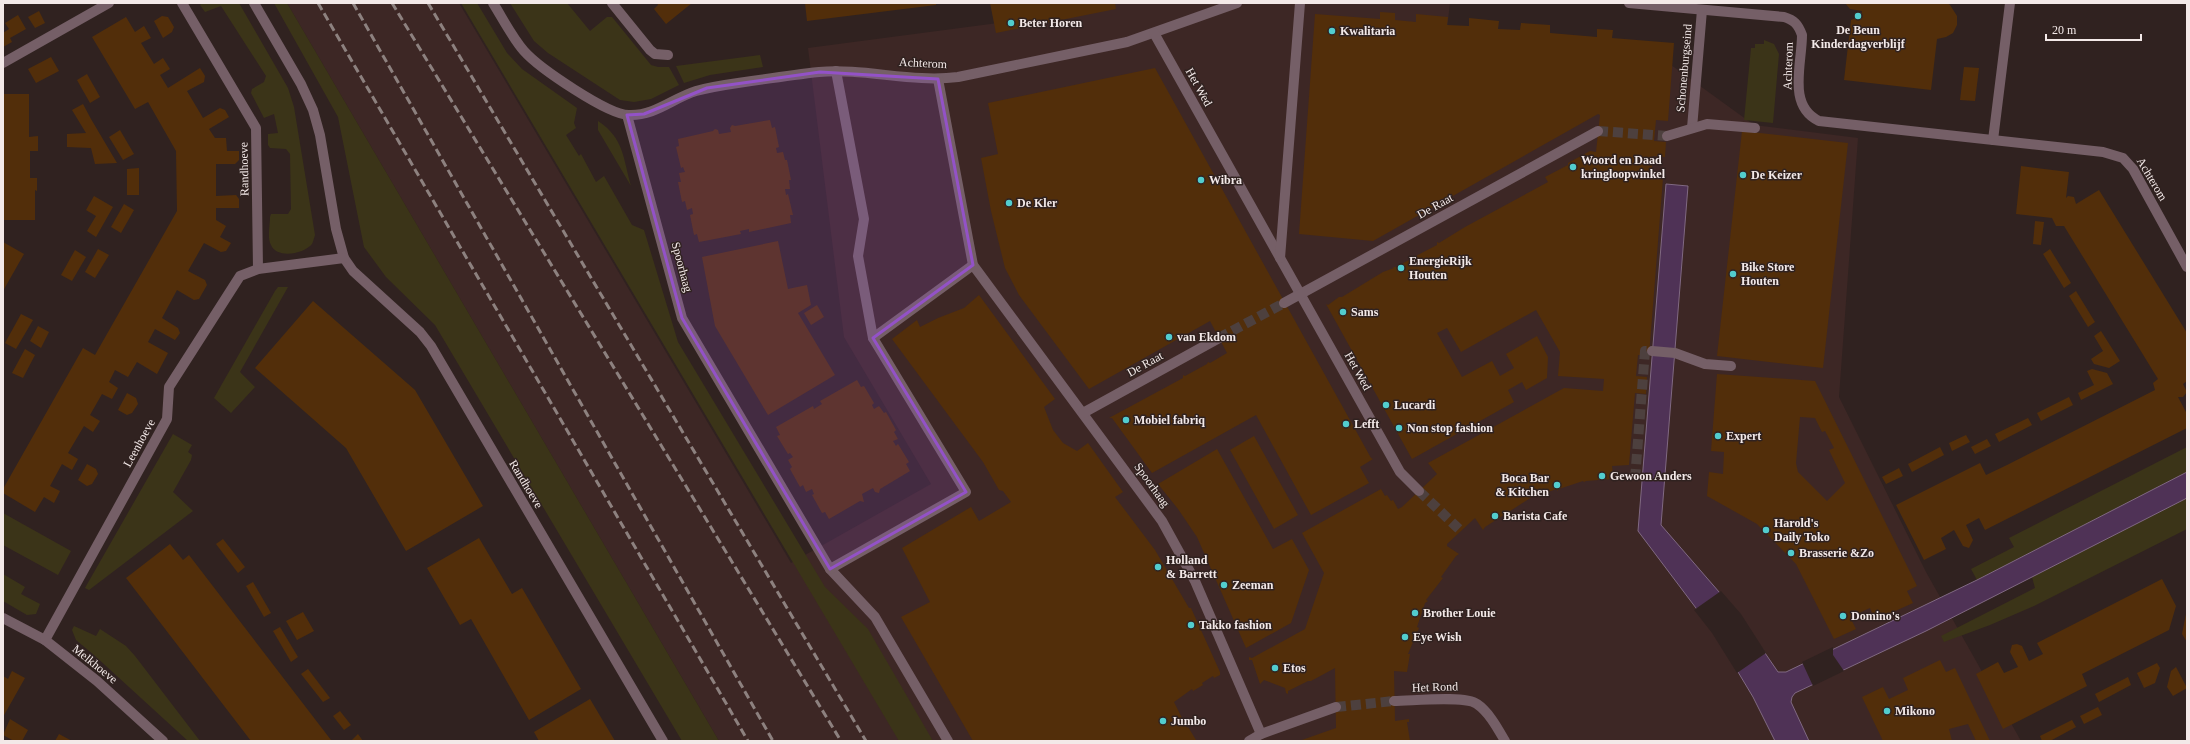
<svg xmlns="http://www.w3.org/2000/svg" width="2190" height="744" viewBox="0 0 2190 744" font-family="'Times New Roman',serif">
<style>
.built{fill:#3d2725}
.green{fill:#3b3418}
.water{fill:#4f3256;stroke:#806982}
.pier{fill:#302220}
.building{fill:#522e0a;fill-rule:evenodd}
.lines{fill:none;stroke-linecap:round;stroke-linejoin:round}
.minor-tunnel{stroke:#4d403e;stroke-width:10;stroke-dasharray:10 5;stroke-linecap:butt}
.minor{stroke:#755f67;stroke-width:10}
.rail{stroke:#8d817f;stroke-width:3;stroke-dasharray:8 4;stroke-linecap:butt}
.marked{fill:#9352c7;fill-opacity:0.2;stroke:#9352c7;stroke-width:3;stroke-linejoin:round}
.poi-dot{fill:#52cdce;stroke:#302220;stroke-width:1.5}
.labels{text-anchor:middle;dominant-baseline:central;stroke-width:3;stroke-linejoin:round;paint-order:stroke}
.poi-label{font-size:12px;font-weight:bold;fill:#f3e9e8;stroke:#302220;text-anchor:start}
.street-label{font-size:12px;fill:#f3e9e8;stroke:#302220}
</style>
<rect width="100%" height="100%" fill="#302220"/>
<!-- built -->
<path class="built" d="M287,3h172l332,560 140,-79 -87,-147 -36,-289 190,-25 -3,-20h455l-5,43 222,16 87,63 104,13 -19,259 87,175 95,169h-1302z"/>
<!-- green -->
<g class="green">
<path d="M202,3h37l49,85 6,19 21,128c-1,3 -2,7 -3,9 -8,10 -35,15 -41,1 -4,-7 -1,-20 -1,-28l1,-3h17l3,-5 -1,-55 -4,-5 -16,-1 -2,-3v-11l10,-1 -4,-19 -10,4 -13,-25 1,-4 12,-7 2,-6 -45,-70 -16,6 -5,-7z"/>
<path d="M274,3h13l432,738h-37l-247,-416 -49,-48 -22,-30 -26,-130z"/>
<path d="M461,3h16l30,50 15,16 55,39 -3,15 2,5 -10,7 13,21 2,-2 15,28 8,-6 28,49 12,5 34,112 147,245 43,42 65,112h-34z"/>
<path d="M510,3h57l23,28 17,-14h5l39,48 7,2h11l10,18 -28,14 -17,3 -14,-2 -72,-47 -14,-12z"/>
<path d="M1764,40l10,4 5,10 -6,69 -29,-3 7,-72h4v-4h9z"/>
<path d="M760,55l3,12 -53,8 -26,8 -8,-17z"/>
<path d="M598,121c26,17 25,37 33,65l-33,-56z"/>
<path d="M278,287h10l-48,85 15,15 -24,26 -17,-15 61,-107z"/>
<path d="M173,434l19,11 -4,7 4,3 -1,5 -18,32 20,19 -104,79 -4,-2z"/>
<path d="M2187,447v25l-210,108 -6,-11 43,-22 -5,-9z"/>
<path d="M2187,498v31l-153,77 -44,19 -46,17 -3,-6 94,-48 -3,-11z"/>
<path d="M3,513l68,38 -13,24 -55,-30z"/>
<path d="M3,574l22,13 -4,7 19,10 -4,10 -9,1 -24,-14z"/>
<path d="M74,626l22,10 4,-7 26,17 9,10 65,85h-12l-94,-86 -18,-15 -4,-10z"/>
</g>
<!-- water -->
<path class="water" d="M1666,184l22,2 -27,339 78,90 39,57h8l191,-92 210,-108v26l-261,133 -131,62 -3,4 -1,5 18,39h-34l-22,-44 -39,-65 -76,-101z"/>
<!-- pier -->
<g class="pier">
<path d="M1721,591l20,23 25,39 -29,20 -25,-40 -18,-23z"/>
<path d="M1833,647v8l11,16 -31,15 -11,-24z"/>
</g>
<!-- building -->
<g class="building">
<path d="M657,3h35l-26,21 -12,-15 4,-4z"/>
<path d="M805,3h131v2l-129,16z"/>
<path d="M990,3h125l1,6 -120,24z"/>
<path d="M1845,3h102l3,2 7,11v9l-4,8 -7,4 -9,2 -6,51 -87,-10 7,-60 10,-4 1,-5 -12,-2z"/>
<path d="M39,11l6,12 -10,5 -7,-11z"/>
<path d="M1380,12l15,1v7l21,2v-8l32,3 -1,8 22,1v-8l30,3 -1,8 22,1 1,-7 29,2v8l47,4v-8l16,1 -1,8 62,5 -6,78 -12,-1 -2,21 12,1 -1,15 -12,-1 -2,22h12l-14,178 -11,-1 -2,21 11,1 -1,17 -11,-1 -6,72 -17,1 2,15 -3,-2 -25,2 -2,1 -1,-1 -24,8 -2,2v-2l-25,8 -47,30 -2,3 -8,-12 -28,26v2l12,8 -3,2 -15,21 2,1 -17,22 2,1 -3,2 -8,24 2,1 -11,26h2l-3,18 -13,-1 1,50 14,-2v3h-2l3,19h-111l37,-13 -1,-60 -24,13h-3l-20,10v3l-2,-1 -1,-5 -21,-8 -4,4 -8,-24h-3v-3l3,1 53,-29 19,-56 -22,-40 79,-44 4,7 2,-1 4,6 2,-1 5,9 4,-2 35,-33 -9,-11 136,-75 39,3 1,-12 -46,-3 2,-24 -24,-42 -75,42 -14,-24 -10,5 25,44 30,-16 8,15 14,-8 -8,-14 31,-18 11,21 -1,21 -21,12 -4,-8 -14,8 6,12 -102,57 -86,-155 2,1 11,-8h3l41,-25 11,-4 -1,-1h3l13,-7 1,-3 2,1 25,-13v-3l2,1 26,-16 83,-45 -3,-5 23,-12v-2l22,-12 6,1 4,-37 -2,-1 -225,127 -74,-7 16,-220 65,5z"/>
<path d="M18,15l8,14 -16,9 2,4 -9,5v-14l6,-4 -4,-6z"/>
<path d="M162,16l6,1 6,10 -2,5 -9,6 -9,-17z"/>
<path d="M126,17l9,15 9,-6 7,12 -10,5 13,21 9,-6 7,11 -10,6 8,13 32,-20 5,8 -1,6 -17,9 16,27 17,-10 5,2 4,7 -20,12 6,9h11l1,13h12v9l-4,4h-19v32l20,-1 3,4v9h-23v12l10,6 -6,11 11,6 -5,8 -5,1 -17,-9 -16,28 17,9 2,5 -8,14 -5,1 -17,-10 -15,28 16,10 2,5 -5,7 -20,-11 -7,13 20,11 -11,21 -20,-12 -9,15 -13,-7 -6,12 9,6 -6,11 -10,-5 -12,21 10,6 -7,11 -9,-6 -16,27 10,6 -6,11 -10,-6 -12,22 10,5 -6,12 -10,-6 -9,15 -32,-19v-4l80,-141 12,7 82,-144 -1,-60 -28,-49 -13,7 -43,-72z"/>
<path d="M51,57l8,14 -23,12 -8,-14z"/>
<path d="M1964,67l15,1 -4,33 -15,-1z"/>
<path d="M1155,68l216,390 2,1 -13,8 9,16 -58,32 -55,-100 -104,58 -40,-55h-3l74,-40v-3l2,1 22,-12 1,-2 2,1 17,-10 -17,-32 -121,68 -70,-94 -14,-27 -14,-57 -10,-53 17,-4 -10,-51z"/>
<path d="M87,74l13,23 -10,6 -13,-23z"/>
<path d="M3,94h26v43l9,-1v15h-8v27h7v13l-2,-1v30h-32z"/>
<path d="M83,104l8,15 26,44 -22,1 -4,-16 -24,-1v-13l19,-1 -14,-23z"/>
<path d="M770,120l2,8 3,-1 4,20 -3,1 1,5 6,-1 2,8h2l4,20h-2l1,9h-5l1,6 2,-1 5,21h-3l1,8 -42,9v-3l-9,2 1,3 -42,8 -2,-8 -3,1 -4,-20 3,-1 -1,-6 -5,2 -2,-9 -3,1 -4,-20h3l-2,-9 6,-1 -2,-5 -2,1 -5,-21 3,-1 -1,-7 35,-8 2,-2 3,1 1,4 12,-2 -1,-4 2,-3 3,1z"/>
<path d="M120,130l14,24 -11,6 -14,-23z"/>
<path d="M1742,131l106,12 -25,225 -106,-12z"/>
<path d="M2021,166l48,6 -3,26 2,-2 6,1 2,7 23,-14 88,143v48l-4,3 4,8 -4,5h-5l9,17v14l-202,102 -6,-12 -13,7 7,15 -4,8 -6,-2 -9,-16 -13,8 5,11 -22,11 -28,-55 84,-42 6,12 21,-10 148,-75 -2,-7 5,-4 -94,-153h-8l-4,-8 -36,-4z"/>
<path d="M139,168v27h-12v-26z"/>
<path d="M94,196l19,11 -17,30 -9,-6 9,-15 -10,-6z"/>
<path d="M124,204l10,6 -13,23 -10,-6z"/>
<path d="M2035,221l9,1 -3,23 -8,-1z"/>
<path d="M778,241l10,48 19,-4 4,20 -13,8 37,62 -67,40 -53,-89 -13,-69z"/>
<path d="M3,242l21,12 -21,37z"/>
<path d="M98,249l11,6 -14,23 -10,-6z"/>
<path d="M2050,249l21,34 -7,5 -21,-34z"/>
<path d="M75,250l11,7 -14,24 -11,-6z"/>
<path d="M2076,291l19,31 -7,5 -19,-31z"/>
<path d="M979,295l76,104 -11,8 9,23 10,13 14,8 11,-8 35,49 -8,5 40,53 34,58h2l29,64v3l-6,3 -1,-2 -11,7 1,2 -10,6 -1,-2 -18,13 13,26 1,-1 8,13 -2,1h-221l-72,-124 29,-15 -28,-54 69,-41 8,14 32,-19 -8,-11 -4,-1 -16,-28 -91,-123 25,-19 3,7 18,-9 26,-10z"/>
<path d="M313,301l102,89 68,116 -77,45 -60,-103 -91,-80z"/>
<path d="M817,305l7,12 -13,8 -7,-12z"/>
<path d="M21,314l12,6 -17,29 -11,-6z"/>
<path d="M38,326l11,6 -8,16 -11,-7z"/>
<path d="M2101,331l19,30 -11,7 -15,-4 -3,-5 12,-8 -9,-15z"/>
<path d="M25,349l10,6 -12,23 -11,-5z"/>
<path d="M2092,369l15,4 6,11 -32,16 -3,-7 16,-8 -7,-14z"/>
<path d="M1717,374l98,7 102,205 -10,5 6,12 -38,17 -5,-12 -20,9 6,12 -22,10 -38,-75 -39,-40 -50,-28 2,-24 14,2 1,-22 -13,-1zM1800,417l15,1 7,14 3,-1 9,17 -5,2 16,33 -18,18 -29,-29 -2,-9z"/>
<path d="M857,380l4,7 3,-1 10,17 -2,2 2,4 5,-3 5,7 2,-1 10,18 -2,2 4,7 -5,2 3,5 2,-2 11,18 -3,2 4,7 -30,18 -1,4 -4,-1 -2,-4 -11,6 2,8 -4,-1 -31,18 -4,-7 -3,1 -10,-18 2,-1 -2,-5 -6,3 -3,-7 -3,2 -10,-18 2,-2 -4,-7 5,-3 -3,-4 -2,1 -11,-18 3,-1 -4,-8 37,-21 1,3 8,-5 -2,-3z"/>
<path d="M127,393l9,5 2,6 -6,9 -5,2 -9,-5z"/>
<path d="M2069,397l4,8 -32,16 -4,-8z"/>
<path d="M2028,418l4,7 -33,17 -4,-8z"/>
<path d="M1966,435l4,7 -18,9 -3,-8z"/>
<path d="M1254,436l44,79 -24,14 -44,-79z"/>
<path d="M1987,439l4,7 -16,8 -4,-7z"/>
<path d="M1940,447l4,8 -32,17 -4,-8z"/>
<path d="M1217,449l56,100 19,-10 17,31 -18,53 -45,25 -49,-111 -19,-28 -20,-25z"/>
<path d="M87,464l9,5 2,5 -6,10 -5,2 -9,-6z"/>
<path d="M1899,468l4,8 -17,8 -4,-7z"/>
<path d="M479,538l33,56 10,-6 59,101 -52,31 -58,-101 -11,6 -33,-57z"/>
<path d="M223,539l22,28 -7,6 -22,-29z"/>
<path d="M170,544l13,16 6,-5 142,185 -80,1 -125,-163z"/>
<path d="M2162,579l14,27 -7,24 -87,44 5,12 -84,43 -27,-55 22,-12 6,11 14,-6 -8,-15 2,-7 5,-1 5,2 7,15 14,-7 -6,-11z"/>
<path d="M253,582l18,31 -7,4 -18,-31z"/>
<path d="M303,612l11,19 -17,9 -11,-19z"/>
<path d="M2186,614h1v28l-5,-8z"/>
<path d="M280,627l18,30 -7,5 -18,-31z"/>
<path d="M1940,660l6,12 9,-4 35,73h-14l-8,-17 -19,5 3,12h-69l-21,-44 21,-10 6,12 19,-9 -5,-12z"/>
<path d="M2157,663l3,5 -5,15 -11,5 -7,-15z"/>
<path d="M2176,667l11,21 -14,8 -6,-9 4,-16z"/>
<path d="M308,669l22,29 -7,4 -22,-28z"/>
<path d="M12,671l13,7 -22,39v-41l5,3z"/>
<path d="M2128,677l3,8 -32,17 -4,-8z"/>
<path d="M590,699l25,42h-76l-5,-9z"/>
<path d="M2098,707l4,8 -18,9 -4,-8z"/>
<path d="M340,711l11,14 -7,5 -11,-14z"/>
<path d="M10,719l18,11 -6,11h-8l-11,-6z"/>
<path d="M2072,720l4,7 -26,14h-8l-2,-5z"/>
<path d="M59,734l13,7h-17z"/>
<path d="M358,734l5,7h-10l-1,-1z"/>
</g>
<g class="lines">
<!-- minor-tunnel -->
<g class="minor-tunnel">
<path d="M1598,131l69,5"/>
<path d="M1219,338l65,-35"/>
<path d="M1635,479l10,-128h7"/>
<path d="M1419,491l42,40"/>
<path d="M1336,707l58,-6"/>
</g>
<!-- minor -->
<g class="minor">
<path d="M182,3l74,125 2,141"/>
<path d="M254,3l47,81 12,26 7,25 16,94 8,29 9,13 67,61 11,14 232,395"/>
<path d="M493,3c10,16 19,34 31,48 15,17 84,64 105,64 26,1 44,-17 67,-24 14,-4 28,-6 42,-8 27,-4 54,-8 81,-11 46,-4 93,11 139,5l169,-35 110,-39"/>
<path d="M612,3l38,47 5,4 13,1"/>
<path d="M1629,3l155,14c10,3 14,7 18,18 0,29 -15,71 17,86l284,31 20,6 10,11 54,98"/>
<path d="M1154,33l246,439 19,19"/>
<path d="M3,63l106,-60"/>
<path d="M938,79l35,186 189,256 33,60 66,153"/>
<path d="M627,115l55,203 148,251 45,48 73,124"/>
<path d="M1692,128l10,-118"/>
<path d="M1667,136l40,-12 48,4"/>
<path d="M1993,140l17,-137"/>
<path d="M1280,258l20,-255"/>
<path d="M1284,303l314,-172"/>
<path d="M873,338l100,-73"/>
<path d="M1652,351l23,2 30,11 26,2"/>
<path d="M1083,413l136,-75"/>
<path d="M830,569l136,-77 -93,-154 -15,-82 6,-37 -28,-148"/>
<path d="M3,618l42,22 52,41 66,60"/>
<path d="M45,640l122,-221 2,-32 71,-111 18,-7 86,-11"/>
<path d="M1394,701c18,0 71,-6 83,3 12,8 21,25 28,37"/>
<path d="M1249,741l12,-7 75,-27"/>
</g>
<!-- rail -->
<g class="rail">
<path d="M318,3l430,738"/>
<path d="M353,3l420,738"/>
<path d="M392,3l449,738"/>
<path d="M428,3l438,738"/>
</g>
</g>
<!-- marked area -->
<path class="marked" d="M820,72l118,7 35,186 -100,73 93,154 -136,77 -148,-251 -55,-203 17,-1 63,-26z"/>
<!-- markers -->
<g class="poi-dot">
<circle cx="1858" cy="16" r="4"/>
<circle cx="1011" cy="23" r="4"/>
<circle cx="1332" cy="31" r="4"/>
<circle cx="1573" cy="167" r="4"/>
<circle cx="1743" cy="175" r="4"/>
<circle cx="1201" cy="180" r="4"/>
<circle cx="1009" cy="203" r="4"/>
<circle cx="1401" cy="268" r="4"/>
<circle cx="1733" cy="274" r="4"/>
<circle cx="1343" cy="312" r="4"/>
<circle cx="1169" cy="337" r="4"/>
<circle cx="1386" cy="405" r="4"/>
<circle cx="1126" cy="420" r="4"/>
<circle cx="1346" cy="424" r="4"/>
<circle cx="1399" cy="428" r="4"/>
<circle cx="1718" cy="436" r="4"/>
<circle cx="1602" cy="476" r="4"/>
<circle cx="1557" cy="485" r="4"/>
<circle cx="1495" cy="516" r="4"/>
<circle cx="1766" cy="530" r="4"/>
<circle cx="1791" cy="553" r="4"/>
<circle cx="1158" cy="567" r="4"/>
<circle cx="1224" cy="585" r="4"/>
<circle cx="1415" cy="613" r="4"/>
<circle cx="1843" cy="616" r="4"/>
<circle cx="1191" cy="625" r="4"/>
<circle cx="1405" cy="637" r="4"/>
<circle cx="1275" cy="668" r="4"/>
<circle cx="1887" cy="711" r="4"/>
<circle cx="1163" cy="721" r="4"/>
</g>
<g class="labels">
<!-- poi labels -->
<g class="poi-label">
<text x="1019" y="23">Beter Horen</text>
<text x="1858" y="30" text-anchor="middle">De Beun<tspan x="1858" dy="14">Kinderdagverblijf</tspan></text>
<text x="1340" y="31">Kwalitaria</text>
<text x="1581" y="160">Woord en Daad<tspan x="1581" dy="14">kringloopwinkel</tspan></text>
<text x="1751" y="175">De Keizer</text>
<text x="1209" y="180">Wibra</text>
<text x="1017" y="203">De Kler</text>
<text x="1409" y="261">EnergieRijk<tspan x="1409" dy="14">Houten</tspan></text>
<text x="1741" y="267">Bike Store<tspan x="1741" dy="14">Houten</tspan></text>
<text x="1351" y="312">Sams</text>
<text x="1177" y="337">van Ekdom</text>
<text x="1394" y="405">Lucardi</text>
<text x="1134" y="420">Mobiel fabriq</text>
<text x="1354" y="424">Lefft</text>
<text x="1407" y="428">Non stop fashion</text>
<text x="1726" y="436">Expert</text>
<text x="1610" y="476">Gewoon Anders</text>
<text x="1549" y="478" text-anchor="end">Boca Bar<tspan x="1549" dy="14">&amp; Kitchen</tspan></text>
<text x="1503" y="516">Barista Cafe</text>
<text x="1774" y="523">Harold's<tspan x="1774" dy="14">Daily Toko</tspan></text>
<text x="1799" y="553">Brasserie &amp;Zo</text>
<text x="1166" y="560">Holland<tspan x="1166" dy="14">&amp; Barrett</tspan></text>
<text x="1232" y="585">Zeeman</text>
<text x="1423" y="613">Brother Louie</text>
<text x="1851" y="616">Domino's</text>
<text x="1199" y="625">Takko fashion</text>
<text x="1413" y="637">Eye Wish</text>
<text x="1283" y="668">Etos</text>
<text x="1895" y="711">Mikono</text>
<text x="1171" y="721">Jumbo</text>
</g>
<!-- street labels -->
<g class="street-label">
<text transform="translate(923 63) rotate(3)">Achterom</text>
<text transform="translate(1788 66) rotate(-88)">Achterom</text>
<text transform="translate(1684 68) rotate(-85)">Schonenburgseind</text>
<text transform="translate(1199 87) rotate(61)">Het Wed</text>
<text transform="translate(244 169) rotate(-91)">Randhoeve</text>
<text transform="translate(2152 179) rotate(59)">Achterom</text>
<text transform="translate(1435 206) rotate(-29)">De Raat</text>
<text transform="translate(682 267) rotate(75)">Spoorhaag</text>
<text transform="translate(1145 364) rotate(-29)">De Raat</text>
<text transform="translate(1358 371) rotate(61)">Het Wed</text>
<text transform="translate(139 443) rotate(-61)">Leenhoeve</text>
<text transform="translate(526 484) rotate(59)">Randhoeve</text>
<text transform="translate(1152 485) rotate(54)">Spoorhaag</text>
<text transform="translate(95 664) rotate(39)">Melkhoeve</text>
<text transform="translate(1435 687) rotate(-2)">Het Rond</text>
</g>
</g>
<!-- border -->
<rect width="2190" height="744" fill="none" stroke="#f3e9e8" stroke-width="8"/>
<!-- scale -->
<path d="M2046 34v6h95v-6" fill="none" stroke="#f3e9e8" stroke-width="2"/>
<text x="2052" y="34" font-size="12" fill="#f3e9e8" stroke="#302220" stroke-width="3" paint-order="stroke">20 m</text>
</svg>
